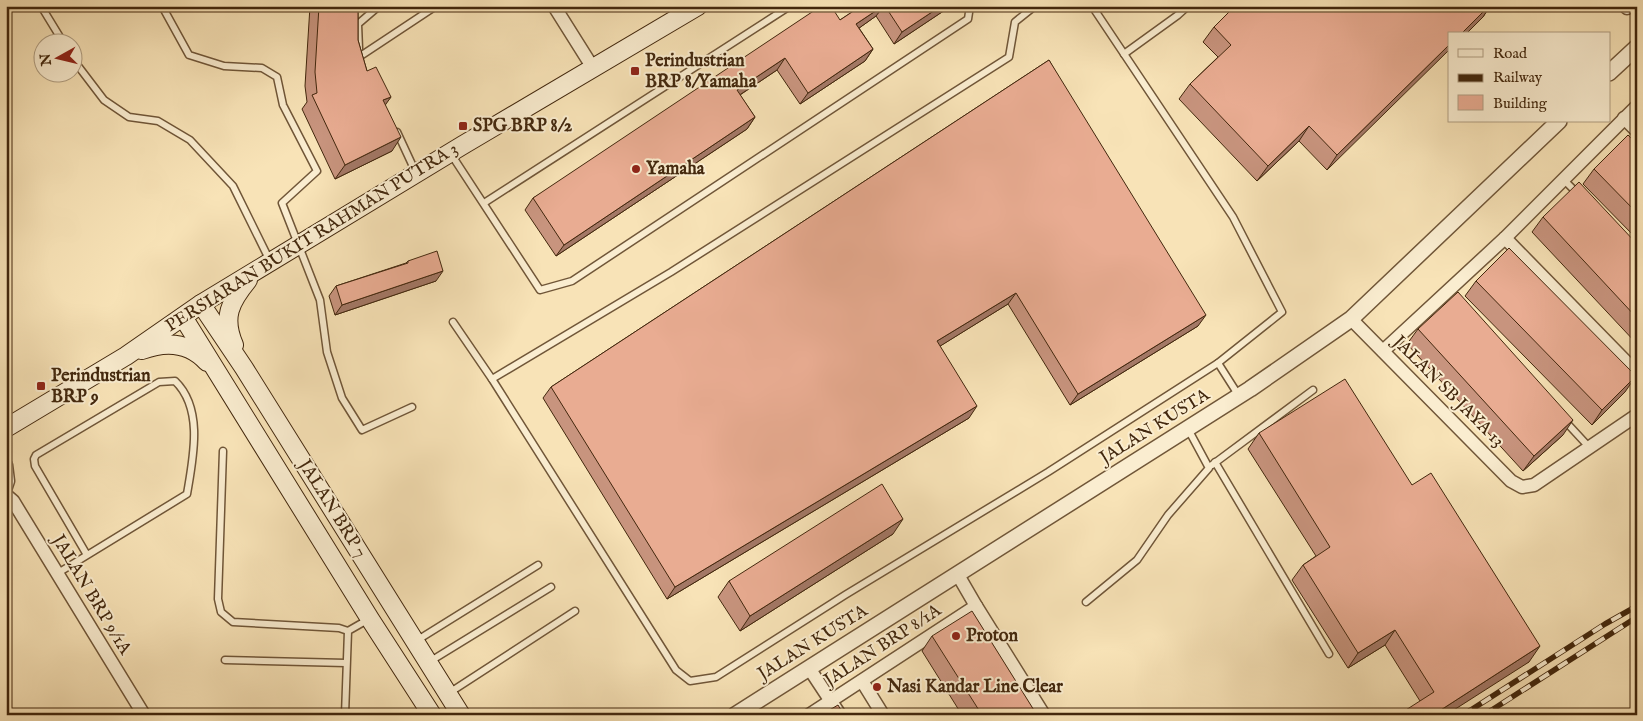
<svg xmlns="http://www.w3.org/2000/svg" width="1643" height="721" viewBox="0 0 1643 721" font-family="'IM FELL English',serif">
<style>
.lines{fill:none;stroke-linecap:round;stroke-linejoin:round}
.service-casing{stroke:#705638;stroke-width:9}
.minor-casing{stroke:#705638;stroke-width:15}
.tertiary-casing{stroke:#705638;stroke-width:18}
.secondary-casing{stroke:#42270d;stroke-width:20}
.service{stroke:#faedd0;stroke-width:6}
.minor{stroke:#faedd0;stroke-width:12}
.tertiary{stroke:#faedd0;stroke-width:15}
.secondary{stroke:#faedd0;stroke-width:18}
.rail-casing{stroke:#42270d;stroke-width:5.5}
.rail{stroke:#faedd0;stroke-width:4;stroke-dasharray:11;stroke-linecap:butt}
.wall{fill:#c8947e;stroke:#42270d}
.shaded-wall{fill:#a37866;stroke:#42270d}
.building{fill:#e9ac92;stroke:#42270d}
.poi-dot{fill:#8f2418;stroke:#faedd0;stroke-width:2}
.labels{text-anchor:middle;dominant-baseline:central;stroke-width:4;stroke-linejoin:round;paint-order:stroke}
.poi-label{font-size:18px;font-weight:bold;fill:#42270d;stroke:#faedd0;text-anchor:start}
.street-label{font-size:18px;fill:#42270d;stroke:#faedd0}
</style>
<rect width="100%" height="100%" fill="#f8e3b7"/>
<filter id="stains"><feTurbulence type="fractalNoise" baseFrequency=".004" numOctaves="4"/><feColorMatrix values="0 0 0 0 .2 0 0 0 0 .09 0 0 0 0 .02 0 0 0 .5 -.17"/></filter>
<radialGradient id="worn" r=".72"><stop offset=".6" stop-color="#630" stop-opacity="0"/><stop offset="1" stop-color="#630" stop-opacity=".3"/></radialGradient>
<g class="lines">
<!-- service casing -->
<g class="service-casing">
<g id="service">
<path d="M41,6l22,36"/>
<path d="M162,6l27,49 35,11 38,2 15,9 6,28 34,66 -35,32 38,97 7,52 15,46 20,32 50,-23"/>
<path d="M1092,6l141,211 49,95 -64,51 21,33"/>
<path d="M359,49l-1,-25 21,-18"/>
<path d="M1124,54l54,-39 10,-9"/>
<path d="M359,57l77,-51"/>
<path d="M72,58l32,42 25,17 29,4 32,19 43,46 37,75"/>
<path d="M397,132l19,41"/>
<path d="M451,154l89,136 32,-9 396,-262 2,-13"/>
<path d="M1563,179l15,15"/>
<path d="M484,203l306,-197"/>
<path d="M453,322l39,57 184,291 14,11 26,-4 129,-82 203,-123 170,-109"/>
<path d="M492,379l179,-107 338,-215 6,-35 20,-16"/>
<path d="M1565,421l24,26"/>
<path d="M223,451l-5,148 3,13 12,10 106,6 9,3"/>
<path d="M1215,462l114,192"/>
<path d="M1212,465l101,-75"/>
<path d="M58,573l129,-79c6,-36 17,-85 -12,-113l-16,1 -123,73 -2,4 1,7 52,89"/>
<path d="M1086,602l51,-42 31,-45 41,-47 -21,-39"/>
<path d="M416,641l122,-76"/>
<path d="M225,660l121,3"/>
<path d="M429,662l122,-75"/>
<path d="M449,693l126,-82"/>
<path d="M345,715l3,-84 21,-12"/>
</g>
</g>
<!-- minor casing -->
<g class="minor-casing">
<g id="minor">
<path d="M554,6l39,62"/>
<path d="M1625,6l2,2"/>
<path d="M1624,118l13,13"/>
<path d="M1505,238l132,135"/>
<path d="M1351,319l160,162 11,6 12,-2 103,-70"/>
<path d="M1383,351l122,-113 132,-132"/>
<path d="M6,465l2,16 -2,6"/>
<path d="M6,495l7,6 131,214"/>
<path d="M958,575l18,31 68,109"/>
<path d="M809,668l31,47"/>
<path d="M862,681l21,34"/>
<path d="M809,715l167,-109"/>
</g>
</g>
<!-- tertiary casing -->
<g class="tertiary-casing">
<g id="tertiary">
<path d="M1609,73l28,-26"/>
<path d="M735,715l515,-326 101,-70 208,-198"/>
</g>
</g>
<!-- secondary casing -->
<g class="secondary-casing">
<g id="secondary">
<path d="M201,304l43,64 217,347"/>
<path d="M183,317l187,302 62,96"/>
<path d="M234,345c-12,-28 -4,-43 14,-65"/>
<path d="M142,350c24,-9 47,-8 65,12"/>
<path d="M6,428l120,-72 75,-52 262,-159 235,-139"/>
</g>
</g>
<!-- service -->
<use href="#service" class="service"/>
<!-- minor -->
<use href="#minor" class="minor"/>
<!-- tertiary -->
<use href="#tertiary" class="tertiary"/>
<!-- secondary -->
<use href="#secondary" class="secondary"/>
<!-- rail casing -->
<g class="rail-casing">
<g id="rail">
<path d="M1463,715l142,-91 32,-18"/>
<path d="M1484,715l153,-98"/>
</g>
</g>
<!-- rail -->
<use href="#rail" class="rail"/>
</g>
<!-- wall -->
<g class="wall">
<path d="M310,6h48v34l9,31 24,26 -6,7 7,47 -57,28 -33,-70 5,-7 -2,-16z"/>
<path d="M861,6h90l-57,38 -18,-28 -17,12 14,21 -8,12 -65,43 -23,-34 -37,25 15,22 -8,12 -191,127 -31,-46 8,-12 307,-178z"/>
<path d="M1235,6h255l-7,11 -17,17h-17l-122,136 -28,-29 -42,40 -78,-82 11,-15 28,-27 -15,-15 11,-15z"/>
<path d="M1049,60l149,266 -128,79 -62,-101 -68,42 29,72 -302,181 -124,-201 8,-11z"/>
<path d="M1637,144v95l-54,-55 11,-15z"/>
<path d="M1543,217l94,27v100l-105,-112z"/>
<path d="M408,261l28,20 -101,34 -6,-19 7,-10 70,-23z"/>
<path d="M1476,281l149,111 -33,33 -127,-129z"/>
<path d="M1418,329l145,106 -40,36 -116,-127z"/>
<path d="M1259,433l153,52 117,177 -109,39 -35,-56 -37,23 -56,-88 11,-15 13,-9 -68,-107z"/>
<path d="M893,534l-153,97 -22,-34 11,-16z"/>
<path d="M932,636l105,79h-75l-40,-64z"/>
</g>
<!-- shaded-wall -->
<g class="shaded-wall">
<path d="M883,6h1l-8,10 -28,20 8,-12z"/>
<path d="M941,6h10l-57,38 8,-12z"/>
<path d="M1489,6h1l-7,11 -17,17h-5z"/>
<path d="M1449,45v5l-122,120 10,-15z"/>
<path d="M873,49l-8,12 -65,43 8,-11z"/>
<path d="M785,58l-8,12 -48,32 8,-12z"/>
<path d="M391,97l-10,14 2,-11z"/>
<path d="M755,117l-8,12 -191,127 8,-11z"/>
<path d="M1309,126l-10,15 -42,40 11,-15z"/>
<path d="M401,137l-9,14 -57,28 10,-14z"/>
<path d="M443,271l-7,10 -101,34 7,-10z"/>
<path d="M1016,293l-8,11 -79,49 8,-12z"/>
<path d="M1206,315l-8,11 -128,79 8,-11z"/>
<path d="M1636,376l-11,16 -33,33 10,-15z"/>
<path d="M977,406l-8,12 -302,181 8,-12z"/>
<path d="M1573,420l-10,15 -40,36 11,-15z"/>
<path d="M903,519l-10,15 -153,97 10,-15z"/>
<path d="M1395,630l-10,15 -37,23 10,-15z"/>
<path d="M1540,646l-11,16 -83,53h-13z"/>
</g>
<!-- building -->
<g class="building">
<path d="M319,6h39v34l9,31 9,-4 15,30 -8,3 18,37 -56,28 -33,-70 5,-2 -2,-21z"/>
<path d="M821,6h10l9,14 21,-14h22l-27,18 17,25 -65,44 -23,-35 -48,32 18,27 -191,128 -31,-47z"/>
<path d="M885,6h56l-39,26z"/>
<path d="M1235,6h254l-28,28h-12v11l-112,110 -28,-29 -41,40 -78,-82 41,-39 -17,-18z"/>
<path d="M1049,60l157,255 -128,79 -62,-101 -79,48 40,65 -302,181 -124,-200z"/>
<path d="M1628,135l9,9v69l-43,-44z"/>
<path d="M1579,182l58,62v74l-94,-101z"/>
<path d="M1509,248l127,128 -34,34 -126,-129z"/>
<path d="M437,251l6,20 -101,34 -6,-19 72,-23v-2z"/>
<path d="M1458,292l115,128 -39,36 -116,-127z"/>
<path d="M1345,379l67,106 19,-12 109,173 -107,69h-35l36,-23 -39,-62 -37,23 -55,-88 27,-18 -71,-114z"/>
<path d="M882,484l21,35 -153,97 -21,-35z"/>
<path d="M972,611l65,104h-55l-50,-79z"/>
<path d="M838,705l6,10h-23z"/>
</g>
<!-- markers -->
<g class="poi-dot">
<rect x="630" y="66" width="10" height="10" rx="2.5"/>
<rect x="458" y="121" width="10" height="10" rx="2.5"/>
<circle cx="636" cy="169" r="5"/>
<rect x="36" y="381" width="10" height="10" rx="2.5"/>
<circle cx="956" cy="636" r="5"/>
<circle cx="877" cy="687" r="5"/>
</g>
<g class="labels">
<!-- poi labels -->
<g class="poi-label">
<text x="645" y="61">Perindustrian<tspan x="645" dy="21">BRP 8/Yamaha</tspan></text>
<text x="473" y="126">SPG BRP 8/2</text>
<text x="646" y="169">Yamaha</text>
<text x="51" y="376">Perindustrian<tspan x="51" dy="21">BRP 9</tspan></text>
<text x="966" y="636">Proton</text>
<text x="887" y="687">Nasi Kandar Line Clear</text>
</g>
<!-- street labels -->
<g class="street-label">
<text transform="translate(312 238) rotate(-32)">PERSIARAN BUKIT RAHMAN PUTRA 3</text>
<text transform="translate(1448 392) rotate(45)">JALAN SB JAYA 13</text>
<text transform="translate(1155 427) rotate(-32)">JALAN KUSTA</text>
<text transform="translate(332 509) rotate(58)">JALAN BRP 7</text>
<text transform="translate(91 595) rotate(59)">JALAN BRP 9/1A</text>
<text transform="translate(813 643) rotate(-32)">JALAN KUSTA</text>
<text transform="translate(883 646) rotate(-33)">JALAN BRP 8/1A</text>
</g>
</g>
<!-- margin -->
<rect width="1643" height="721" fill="none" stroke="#f8e3b7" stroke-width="25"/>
<rect x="8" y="8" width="1628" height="706" fill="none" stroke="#42270d" stroke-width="2.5"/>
<rect x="12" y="12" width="1618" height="696" fill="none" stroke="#42270d"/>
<!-- legend -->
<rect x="1448" y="32" width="162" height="90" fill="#faedd0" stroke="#b09e82"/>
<rect x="1458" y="49" width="25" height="8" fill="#faedd0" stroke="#b09e82"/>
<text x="1493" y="58" font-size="15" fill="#42270d">Road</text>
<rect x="1458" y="74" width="25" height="8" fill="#42270d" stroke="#b09e82"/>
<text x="1493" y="82" font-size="15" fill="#42270d">Railway</text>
<rect x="1458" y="95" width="25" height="15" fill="#e9ac92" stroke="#b09e82"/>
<text x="1493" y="108" font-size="15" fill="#42270d">Building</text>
<!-- north arrow -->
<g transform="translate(58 58) rotate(262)"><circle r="24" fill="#faedd0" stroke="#b09e82"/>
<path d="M0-4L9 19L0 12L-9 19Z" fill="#8f2418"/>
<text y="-8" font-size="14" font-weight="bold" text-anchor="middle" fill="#42270d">N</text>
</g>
<rect width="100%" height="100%" filter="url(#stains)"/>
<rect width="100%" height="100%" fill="url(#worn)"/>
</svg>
